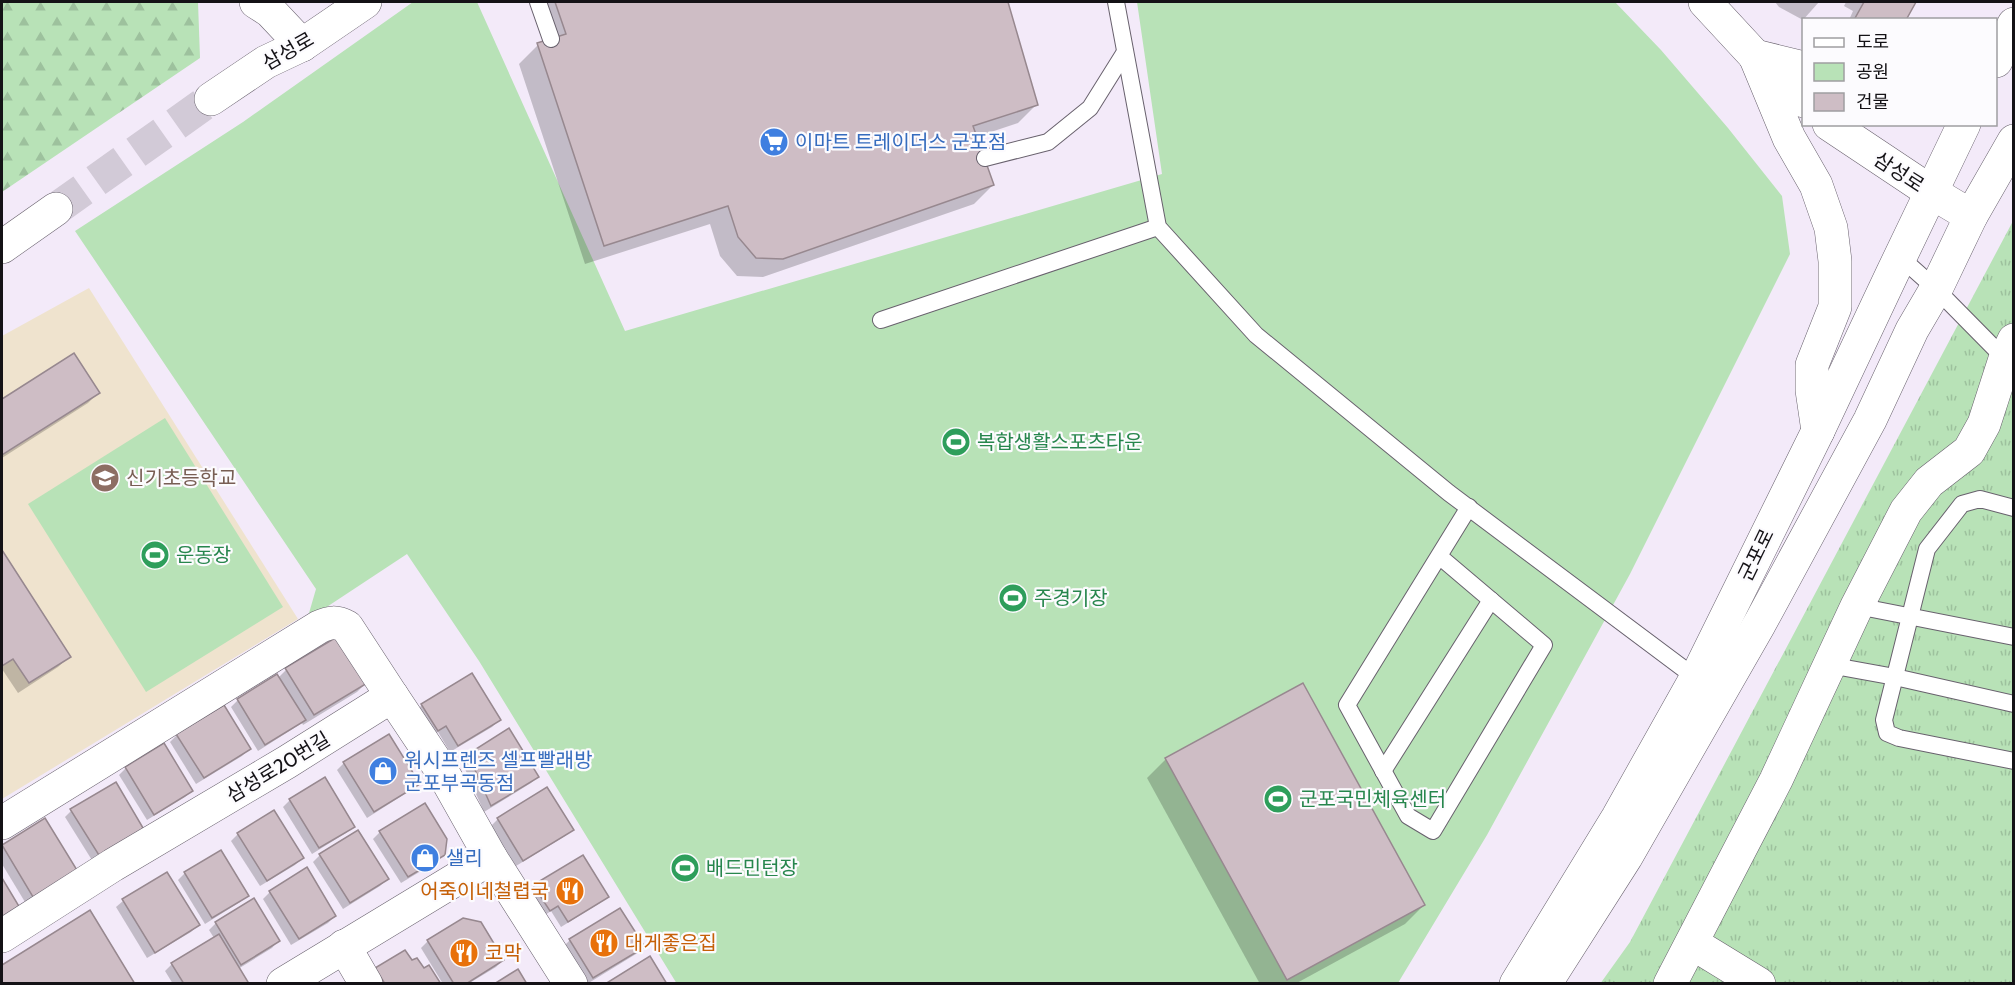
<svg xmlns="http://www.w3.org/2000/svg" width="2015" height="985" viewBox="0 0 2015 985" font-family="Cabin,'Noto Sans KR',sans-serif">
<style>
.education{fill:#efe3ce}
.grass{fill:url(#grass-tufts)}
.forest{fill:url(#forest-firs)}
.green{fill:#b8e2b7}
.shadow{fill:#0003}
.building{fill:#cebdc5;stroke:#97888f;stroke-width:1.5}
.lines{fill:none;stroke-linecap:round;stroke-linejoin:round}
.tertiary-tunnel{stroke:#d2cad7;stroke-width:33;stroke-dasharray:33 16;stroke-linecap:butt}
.service-casing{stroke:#68616d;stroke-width:18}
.minor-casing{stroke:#68616d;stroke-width:34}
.tertiary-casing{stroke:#68616d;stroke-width:34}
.primary-casing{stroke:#68616d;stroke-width:34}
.service{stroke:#fff;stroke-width:16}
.minor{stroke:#fff;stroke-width:33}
.tertiary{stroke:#fff;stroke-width:33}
.primary{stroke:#fff;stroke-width:33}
.labels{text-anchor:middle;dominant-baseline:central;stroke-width:4.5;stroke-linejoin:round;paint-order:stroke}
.street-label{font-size:20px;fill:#141216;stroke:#fcfbfe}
.shop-label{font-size:20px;fill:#366cbe;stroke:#fcfbfe;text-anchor:start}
.leisure-label{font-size:20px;fill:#27864d;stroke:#fcfbfe;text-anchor:start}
.education-label{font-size:20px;fill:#785e54;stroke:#fcfbfe;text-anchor:start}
.food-label{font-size:20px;fill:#c56008;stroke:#fcfbfe;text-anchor:start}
</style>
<defs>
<pattern id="grass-tufts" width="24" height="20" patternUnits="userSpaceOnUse" patternTransform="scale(1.5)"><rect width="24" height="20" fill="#b8e2b7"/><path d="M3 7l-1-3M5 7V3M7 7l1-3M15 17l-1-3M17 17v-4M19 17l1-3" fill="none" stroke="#9dc19d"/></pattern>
<pattern id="forest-firs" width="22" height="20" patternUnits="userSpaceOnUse" patternTransform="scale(1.5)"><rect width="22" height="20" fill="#b8e2b7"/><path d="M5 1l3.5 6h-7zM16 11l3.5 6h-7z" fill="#9dc19d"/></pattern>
</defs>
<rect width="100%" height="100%" fill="#f3eaf9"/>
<!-- education -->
<path class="education" d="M89,288l209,331 -296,180v-463z"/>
<!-- grass -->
<path class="grass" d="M2013,221v762l-413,1 30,-42z"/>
<!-- forest -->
<path class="forest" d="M2,2h196l2,56 -198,134z"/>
<!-- green -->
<g class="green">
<path d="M413,2h64l148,329 537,-157 -25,-172h478l46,48 67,78 54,68 8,58 -160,320 -143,261 -89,148 -721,1 -198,-323 -72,-107 -100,66 9,-31 -241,-358 168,-109z"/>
<path d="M165,418l118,189 -137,85 -118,-188z"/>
</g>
<!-- shadow -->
<g class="shadow">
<path d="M537,2h470l30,102 -19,19 -42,14 17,48 -19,19 -211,73 -26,-1 -17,-20 -10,-32 -125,40 -66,-200 19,-19 6,-2z"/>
<path d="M1775,2h44l-16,18 -24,-13z"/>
<path d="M1846,2h69l-10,18h-56l4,-9 -9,-5z"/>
<path d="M74,355l24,38 -10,10 -86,55v-57z"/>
<path d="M2,552l67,105 -11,10 -40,26 -16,-24z"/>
<path d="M339,637l28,45 -10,10 -54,33 -1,-2 -44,28 -27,-44 7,-7 39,-24 1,2 8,-8z"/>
<path d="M422,705l77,15 -7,7 -42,25 -12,-20 -8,5 -15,-25z"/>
<path d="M177,735l72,14 -7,7 -46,28 -26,-42z"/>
<path d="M164,745l28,46 -7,6 -38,23 -28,-45 7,-7z"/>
<path d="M469,755l69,21 -7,7 -47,29 -22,-50z"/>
<path d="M1166,759l258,146 -19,19 -110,60h-35l-113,-206z"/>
<path d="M344,763l74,21 -7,6 -44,28 -30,-48z"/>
<path d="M290,800l63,26 -7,7 -34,21 -29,-47z"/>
<path d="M71,811l74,21 -50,33 -30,-48z"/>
<path d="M498,819l74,11 -7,6 -49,30 -25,-40z"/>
<path d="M44,820l34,54 -50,33 -26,-43v-18z"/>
<path d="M380,832l64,23 -8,7 -35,21 -28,-44z"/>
<path d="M238,834l64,24 -7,7 -35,21 -29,-45z"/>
<path d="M220,852l27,44 -7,6 -35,22 -27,-44 7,-7z"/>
<path d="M320,855l67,24 -7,7 -37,23 -30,-47z"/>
<path d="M534,886l73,11 -7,6 -39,24 -10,-16 -9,6 -15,-24z"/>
<path d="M270,892l65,24 -7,7 -37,22 -28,-46z"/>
<path d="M253,900l25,41 -6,7 -34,21 6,15h-71l-8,-13 7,-7 42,-26 -5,-8 7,-7z"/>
<path d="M123,901l75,24 -7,7 -44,26 -31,-51z"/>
<path d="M463,919l40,41 -7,7 -28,17h-25l-22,-36 7,-7z"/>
<path d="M570,940l73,7 -7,7 -49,30 -24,-37z"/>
</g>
<!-- building -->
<g class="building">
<path d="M555,2h453l30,103 -65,21 21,59 -211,74 -27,-1 -18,-21 -10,-31 -124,40 -67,-203 29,-9z"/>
<path d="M1864,2h52l-10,18h-52z"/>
<path d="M74,353l26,40 -98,62v-56z"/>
<path d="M2,550l69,107 -42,26 -16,-24 -11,7z"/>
<path d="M340,635l29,47 -55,33 -29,-47z"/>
<path d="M472,673l29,47 -43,26 -12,-20 -8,5 -17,-27z"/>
<path d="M277,674l29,46 -41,25 -28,-46z"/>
<path d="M1303,683l122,222 -138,75 -122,-222z"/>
<path d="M224,705l27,44 -47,29 -28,-44z"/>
<path d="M509,728l30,49 -48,29 -23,-52z"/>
<path d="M389,734l31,50 -46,28 -31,-50z"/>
<path d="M164,743l29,48 -39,24 -29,-48z"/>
<path d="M325,777l30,50 -36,21 -30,-49z"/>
<path d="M116,782l30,51 -44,27 -32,-51z"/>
<path d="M547,787l27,43 -51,31 -26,-43z"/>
<path d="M425,803l22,36 -2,16 -37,22 -29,-46z"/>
<path d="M274,810l30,48 -37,23 -30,-48z"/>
<path d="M45,818l35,57 -44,27 -34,-57z"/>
<path d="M358,830l31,49 -39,24 -31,-49z"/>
<path d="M221,850l28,46 -37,22 -28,-46z"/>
<path d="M583,855l26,42 -41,25 -10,-16 -8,5 -17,-26z"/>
<path d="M307,867l29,49 -37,23 -30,-48z"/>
<path d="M167,872l33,53 -45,28 -33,-54z"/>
<path d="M2,878l18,30 -18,12z"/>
<path d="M254,898l26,43 -39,24 -26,-43z"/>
<path d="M620,908l25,39 -52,31 -24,-39z"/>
<path d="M90,910l45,74h-133v-19z"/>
<path d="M463,918l18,4 23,38 -38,24h-12l-27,-44z"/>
<path d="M219,934l29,48 -3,2h-61l-13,-21z"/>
<path d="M405,950l7,10 5,-2 7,10 5,-3 12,19h-56l-10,-16z"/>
<path d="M650,956l17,28h-62z"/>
<path d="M518,969l9,15h-33z"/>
</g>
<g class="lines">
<!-- tertiary-tunnel -->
<path class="tertiary-tunnel" d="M56,209l155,-110"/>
<!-- service casing -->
<g class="service-casing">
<g id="service">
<path d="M538,2l13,37"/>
<path d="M1116,2l42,225 98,108 193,158 247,185"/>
<path d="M985,158l63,-16 42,-34 35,-56"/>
<path d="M1900,257l36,32 73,74"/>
<path d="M881,320l277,-93"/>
<path d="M2014,508l-34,-9 -18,5 -35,45 -43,171 3,13 12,5 115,23"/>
<path d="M1439,556l105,89 -111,186 -25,-15 -61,-111 122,-198"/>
<path d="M1857,606l157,31"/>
<path d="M1829,665l66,12 119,27"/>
<path d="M1383,771l108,-171"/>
</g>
</g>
<!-- minor casing -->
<g class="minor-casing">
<g id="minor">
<path d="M256,2l14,9 32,34"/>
<path d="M2,823l317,-196c11,-5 17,-6 28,0l45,69"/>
<path d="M2,936l111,-71 174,-103 105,-66 50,75 49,87 80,126"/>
<path d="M1692,943l67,41"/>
<path d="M344,946l22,38"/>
<path d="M283,984l208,-126"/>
<path d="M1670,984l106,-204 81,-174 49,-95 23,-29 40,-31 15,-27 21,-65 9,-19"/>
</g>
</g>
<!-- tertiary casing -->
<g class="tertiary-casing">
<g id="tertiary">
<path d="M1705,2l50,54 49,45"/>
<path d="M211,99l55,-37 36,-17 63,-43"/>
<path d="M1829,124l102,68 40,24"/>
<path d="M2,247l54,-38"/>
</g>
</g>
<!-- primary casing -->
<g class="primary-casing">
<g id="primary">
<path d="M1755,56l34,82 27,47 15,43 4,33v46l-23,58v25l6,41"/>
<path d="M1755,56l49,12"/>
<path d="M1996,61l18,-37"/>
<path d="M1516,984l102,-167 78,-139 122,-247 74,-157 72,-150"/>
<path d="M1545,984l81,-127 134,-234 110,-203 42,-90 24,-41 35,-73 43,-75"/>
</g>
</g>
<!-- service -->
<use href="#service" class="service"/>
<!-- minor -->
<use href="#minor" class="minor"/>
<!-- tertiary -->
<use href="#tertiary" class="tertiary"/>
<!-- primary -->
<use href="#primary" class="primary"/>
</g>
<!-- icons -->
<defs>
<g id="supermarket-disc" transform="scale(1.5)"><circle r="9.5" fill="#3f7fe0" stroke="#fcfbfe"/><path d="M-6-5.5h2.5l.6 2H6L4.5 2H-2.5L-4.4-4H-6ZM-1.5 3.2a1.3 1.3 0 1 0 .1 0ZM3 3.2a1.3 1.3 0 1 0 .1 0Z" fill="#fff"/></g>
<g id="stadium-disc" transform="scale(1.5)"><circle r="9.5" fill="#2e9e5b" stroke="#fcfbfe"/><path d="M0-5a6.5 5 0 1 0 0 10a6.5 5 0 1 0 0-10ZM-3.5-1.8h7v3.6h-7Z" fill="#fff"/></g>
<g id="school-disc" transform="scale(1.5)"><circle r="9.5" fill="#8d6e63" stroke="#fcfbfe"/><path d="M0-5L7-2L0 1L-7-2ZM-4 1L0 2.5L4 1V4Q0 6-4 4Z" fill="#fff"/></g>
<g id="shop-disc" transform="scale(1.5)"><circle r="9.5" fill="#3f7fe0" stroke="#fcfbfe"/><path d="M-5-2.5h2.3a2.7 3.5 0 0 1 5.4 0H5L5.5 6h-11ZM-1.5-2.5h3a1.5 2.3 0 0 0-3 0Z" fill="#fff"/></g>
<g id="restaurant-disc" transform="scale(1.5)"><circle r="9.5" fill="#e8710a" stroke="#fcfbfe"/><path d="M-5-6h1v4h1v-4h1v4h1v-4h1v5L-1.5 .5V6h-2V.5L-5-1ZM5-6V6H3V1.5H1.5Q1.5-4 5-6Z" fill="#fff"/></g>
</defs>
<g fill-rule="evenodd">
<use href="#supermarket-disc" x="774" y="142"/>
<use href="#stadium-disc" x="956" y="442"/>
<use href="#school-disc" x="105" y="478"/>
<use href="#stadium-disc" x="155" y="555"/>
<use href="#stadium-disc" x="1013" y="598"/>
<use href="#shop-disc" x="383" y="771"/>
<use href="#stadium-disc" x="1278" y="799"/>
<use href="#shop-disc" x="425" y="858"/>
<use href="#stadium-disc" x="685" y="868"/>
<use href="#restaurant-disc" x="570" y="891"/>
<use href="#restaurant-disc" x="604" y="943"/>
<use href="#restaurant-disc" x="464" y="953"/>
</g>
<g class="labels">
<!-- street labels -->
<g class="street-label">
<text transform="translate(288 51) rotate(-30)">삼성로</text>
<text transform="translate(1899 172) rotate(33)">삼성로</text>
<text transform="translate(1756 555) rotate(-64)">군포로</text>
<text transform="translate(278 767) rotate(-31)">삼성로20번길</text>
</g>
<!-- shop labels -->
<g class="shop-label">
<text x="795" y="142">이마트 트레이더스 군포점</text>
<text x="404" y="760">워시프렌즈 셀프빨래방<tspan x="404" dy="23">군포부곡동점</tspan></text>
<text x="446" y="858">샐리</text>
</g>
<!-- leisure labels -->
<g class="leisure-label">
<text x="977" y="442">복합생활스포츠타운</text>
<text x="176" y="555">운동장</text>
<text x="1034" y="598">주경기장</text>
<text x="1299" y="799">군포국민체육센터</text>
<text x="706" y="868">배드민턴장</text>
</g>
<!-- education labels -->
<g class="education-label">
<text x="126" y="478">신기초등학교</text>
</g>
<!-- food labels -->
<g class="food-label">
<text x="549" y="891" text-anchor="end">어죽이네철렵국</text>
<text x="625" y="943">대게좋은집</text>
<text x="485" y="953">코막</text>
</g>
</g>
<!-- border -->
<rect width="2015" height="985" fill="none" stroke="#141216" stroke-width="6"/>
<!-- legend -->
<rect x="1802" y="18" width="195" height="108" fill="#fcfbfe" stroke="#9f9ea1" stroke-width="1.5"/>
<rect x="1814" y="38" width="30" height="9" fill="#ffffff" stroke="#9f9ea1" stroke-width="1.5"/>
<text x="1856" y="48" font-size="18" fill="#141216">도로</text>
<rect x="1814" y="63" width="30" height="18" fill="#b8e2b7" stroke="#9f9ea1" stroke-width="1.5"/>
<text x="1856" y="78" font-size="18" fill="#141216">공원</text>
<rect x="1814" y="93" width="30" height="18" fill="#cebdc5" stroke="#9f9ea1" stroke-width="1.5"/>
<text x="1856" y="108" font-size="18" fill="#141216">건물</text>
</svg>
